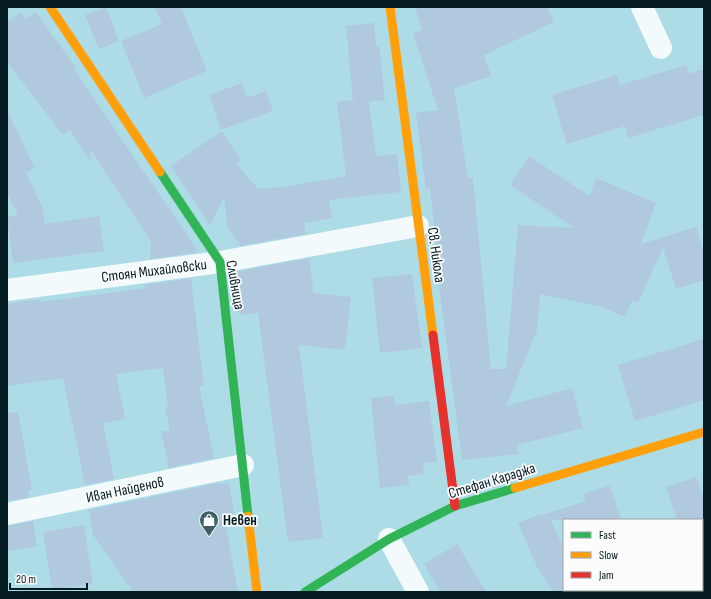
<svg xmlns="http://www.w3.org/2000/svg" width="711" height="599" viewBox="0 0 711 599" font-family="'Sofia Sans Condensed',sans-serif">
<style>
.building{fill:#b0c9de}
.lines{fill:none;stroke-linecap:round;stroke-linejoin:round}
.street{stroke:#f3fafb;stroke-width:22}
.fast{stroke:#30b455;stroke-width:9}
.slow{stroke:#ff9f0a;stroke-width:9}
.jam{stroke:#e5322d;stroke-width:9}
.labels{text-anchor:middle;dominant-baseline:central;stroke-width:3.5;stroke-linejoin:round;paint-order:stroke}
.street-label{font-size:15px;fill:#041c22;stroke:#fcfcfc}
.poi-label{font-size:15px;font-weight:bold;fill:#041c22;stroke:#fcfcfc;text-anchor:start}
</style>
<rect width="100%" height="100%" fill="#addce7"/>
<!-- building -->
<g class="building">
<path d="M106,7l13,34 -20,8 -14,-34z"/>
<path d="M155,7h26l26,64 -63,27 -23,-57 41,-17z"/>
<path d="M415,7h132l7,15 -70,33 7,21 -37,12 14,90h5l18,191h15l12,-144 56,3 -64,-43 19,-29 61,40 6,-18 60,25 -15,41 55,-17 8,25v28l-28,9 -13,-41 -25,55 -6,-2 -7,16 -22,-10 -63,-13 -3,36 -31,76 66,-18 11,40 -66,17 1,9 -56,6 -25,-189h2l-9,-82h-4l-10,-76 22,-3 -25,-77 9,-3z"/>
<path d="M21,12l5,7 10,-7 40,56 -2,1 123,181 -2,3 -45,6 1,-18 -61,-92 1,13 -21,-32 -7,5 -56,-73v-40z"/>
<path d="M374,23l2,23 3,-1 6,55 -16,2 7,54 21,-2 4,38 -72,8 3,18 -28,5 2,11 -65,12 -13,-18 -4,-30 -14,27 -39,-59 51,-35 19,29 -5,4 22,25 19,-2 1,1 68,-12 -9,-74 16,-2 -7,-74z"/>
<path d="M686,65l3,9 15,-5v46l-76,23 -3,-12 -58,18 -15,-49 65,-20 3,10z"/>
<path d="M242,83l5,15 19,-7 7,20 -52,19 -12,-35z"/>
<path d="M7,111l28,57 -9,5 16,33 3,18 54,-8 5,35 -91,12 -6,-46 11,-2 -11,-22z"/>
<path d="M309,258l5,35 37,4 -6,53 -46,-5 24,193 -35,4 -30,-229 -18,2 -6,-43z"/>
<path d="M412,274l10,74 -42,5 -8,-75z"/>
<path d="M191,278l13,108h-5l15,72 -45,10 -8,-36 9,-2 -5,-23h3l-5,-39 -47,6 9,45 -22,4 11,56 -29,6 -22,-107 -56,8v-82l34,-5v3l104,-14 -1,-3z"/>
<path d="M704,339v61l-69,21 -17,-56z"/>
<path d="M394,396l1,9 34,-4 8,61 -14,1 1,11 -16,2 1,9 -29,3 -9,-90z"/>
<path d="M18,412l14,78 -4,1 1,6 -22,4v-88z"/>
<path d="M696,477l8,23v20h-27l-11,-33z"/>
<path d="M219,483l1,1 9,-1 5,30 -10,2 14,77h-105l-40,-57 -4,-25z"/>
<path d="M610,485l11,35h-70l13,29v43h-10l-15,-21 -21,-48 20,-8 1,1 47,-15 -2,-7z"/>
<path d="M33,521l4,25 -30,5v-25z"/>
<path d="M84,525l9,59 -41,6 -9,-58z"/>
<path d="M457,544l29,48h-45l-17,-28z"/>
</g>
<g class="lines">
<!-- street -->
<g class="street">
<path d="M642,7l19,41"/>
<path d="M7,290l213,-28 198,-36"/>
<path d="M7,514l236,-49"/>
<path d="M389,539l29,53"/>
</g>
<!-- fast -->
<g class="fast">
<path d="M160,172l60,90 28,254"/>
<path d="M305,592l84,-53 66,-33 60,-18"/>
</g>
<!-- slow -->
<g class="slow">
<path d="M50,7l110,165"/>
<path d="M390,7l43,328"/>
<path d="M515,488l189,-56"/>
<path d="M248,516l9,76"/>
</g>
<!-- jam -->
<path class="jam" d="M433,335l22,171"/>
</g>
<!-- icons -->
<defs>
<g id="shop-pin" transform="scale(1)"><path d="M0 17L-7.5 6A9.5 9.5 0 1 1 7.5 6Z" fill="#3f5f67" stroke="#fcfcfc"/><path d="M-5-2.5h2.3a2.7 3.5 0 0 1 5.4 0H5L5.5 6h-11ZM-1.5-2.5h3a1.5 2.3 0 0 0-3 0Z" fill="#fff"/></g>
</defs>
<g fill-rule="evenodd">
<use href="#shop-pin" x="209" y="520"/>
</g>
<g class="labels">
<!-- street labels -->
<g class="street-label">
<text transform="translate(436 255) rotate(82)">Св. Никола</text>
<text transform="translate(154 271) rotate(-7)">Стоян Михайловски</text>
<text transform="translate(235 285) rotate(80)">Сливница</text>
<text transform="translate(492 481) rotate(-17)">Стефан Караджа</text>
<text transform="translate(125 490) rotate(-12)">Иван Найденов</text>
</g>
<!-- poi labels -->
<g class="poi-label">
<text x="223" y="520">Невен</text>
</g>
</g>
<!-- border -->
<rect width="711" height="599" fill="none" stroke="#041c22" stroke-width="16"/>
<!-- legend -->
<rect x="563" y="519" width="140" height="72" fill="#fcfcfc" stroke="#99a2a5"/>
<rect x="571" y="532" width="20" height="6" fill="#30b455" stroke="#99a2a5"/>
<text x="599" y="539" font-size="12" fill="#041c22">Fast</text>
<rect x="571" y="552" width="20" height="6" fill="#ff9f0a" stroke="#99a2a5"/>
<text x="599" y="559" font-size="12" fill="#041c22">Slow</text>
<rect x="571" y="572" width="20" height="6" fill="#e5322d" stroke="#99a2a5"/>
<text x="599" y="579" font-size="12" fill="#041c22">Jam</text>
<!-- scale -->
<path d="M10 583v6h77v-6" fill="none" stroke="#041c22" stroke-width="2"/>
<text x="16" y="583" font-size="12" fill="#041c22" stroke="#fcfcfc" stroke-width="3" paint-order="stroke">20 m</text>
</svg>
